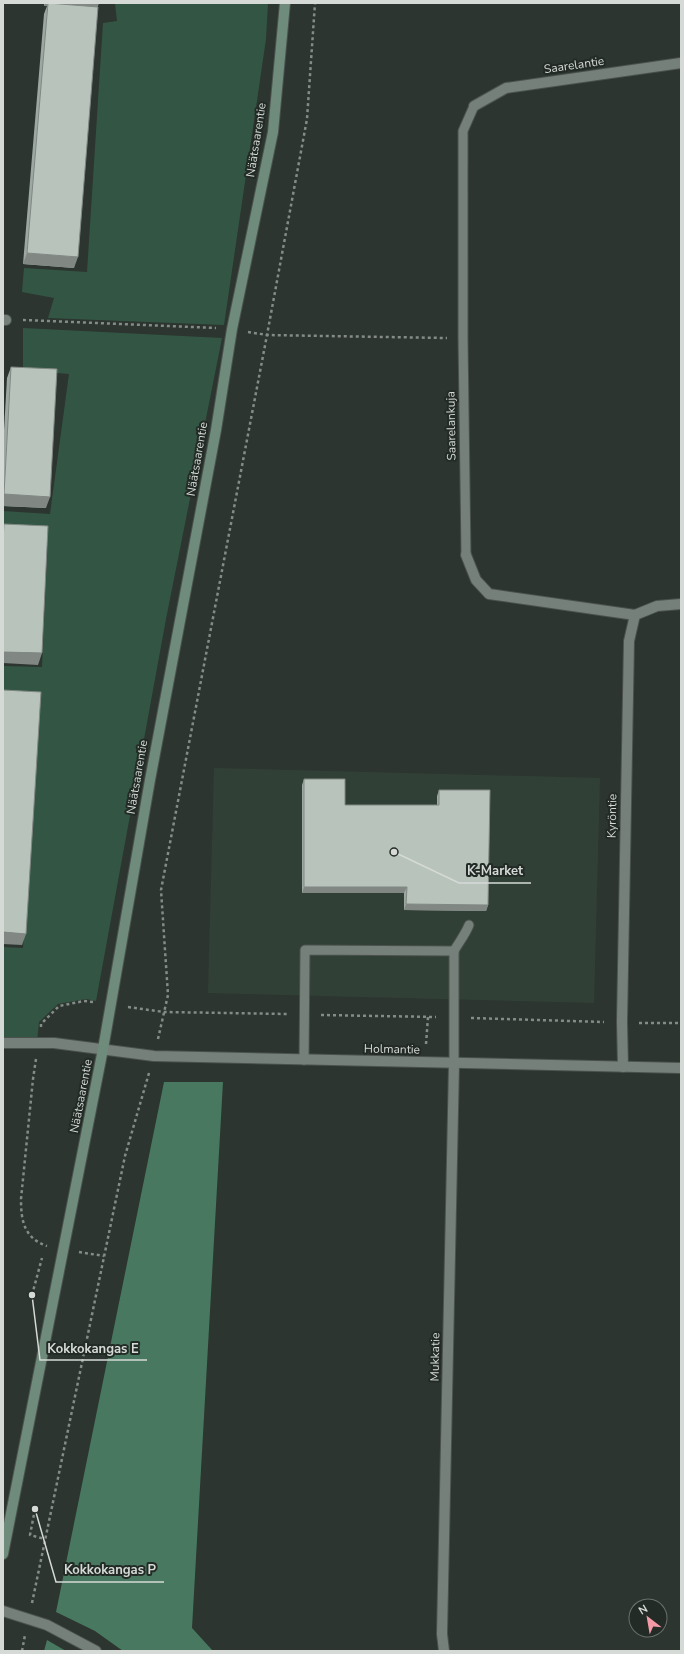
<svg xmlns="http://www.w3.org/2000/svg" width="684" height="1654" viewBox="0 0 684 1654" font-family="'Nunito Sans',sans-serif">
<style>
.built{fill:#314037}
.green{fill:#335644}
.forest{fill:#48785f}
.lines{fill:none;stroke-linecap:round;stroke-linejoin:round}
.lane-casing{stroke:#4b524d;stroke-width:11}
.street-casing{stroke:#4b524d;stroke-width:12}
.secondary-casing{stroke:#4b524d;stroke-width:12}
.path{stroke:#858c88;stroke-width:2.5;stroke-dasharray:3 3;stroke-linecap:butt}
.lane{stroke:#76807a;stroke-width:9}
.street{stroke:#76807a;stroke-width:10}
.secondary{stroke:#6e8b7c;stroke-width:10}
.wall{fill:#9ea8a2}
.shaded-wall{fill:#818884}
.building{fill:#b8c3bc;stroke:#818884}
.labels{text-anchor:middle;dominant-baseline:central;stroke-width:4;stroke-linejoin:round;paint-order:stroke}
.street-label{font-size:12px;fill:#d5dad7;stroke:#232b26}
.leader{fill:none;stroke:#d5dad7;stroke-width:1.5}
.callout-dot{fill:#d5dad7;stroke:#232b26;stroke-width:1.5}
.callout-label{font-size:13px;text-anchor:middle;font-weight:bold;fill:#d5dad7;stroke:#232b26;stroke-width:4;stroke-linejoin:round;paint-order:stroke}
</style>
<rect width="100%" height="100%" fill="#2c3530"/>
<!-- built -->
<path class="built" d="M214,768l386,10 -6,225 -386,-10z"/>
<!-- green -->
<g class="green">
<path d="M115,3h153l-2,36 -42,286 -176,-7 6,-20 -32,-6 2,-24 63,4 16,-249 14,-2z"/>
<path d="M23,328l199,10 -56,281 -70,382 -10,-2 -28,5 -19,18 -2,19h-34v-94l20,1 17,-246 -37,-3v-33l39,1 6,-130 -45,-4v-22l47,3 19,-140 -46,-4z"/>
</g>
<!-- forest -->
<g class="forest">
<path d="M164,1082h59l-31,546 21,23h-90l-28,-20 -39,-19z"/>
<path d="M47,1640l19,11h-22z"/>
</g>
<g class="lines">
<!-- lane casing -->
<g class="lane-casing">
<g id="lane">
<path d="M466,555l-3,-217v-207l11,-25"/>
<path d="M454,951c5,-9 11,-16 15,-26"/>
<path d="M304,1060l1,-110 149,1v113"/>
</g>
</g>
<!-- street casing -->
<g class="street-casing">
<g id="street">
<path d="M474,106l32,-18 175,-25"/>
<path d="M3,320h3"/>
<path d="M466,555l10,25 13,14 146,21"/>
<path d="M3,1043h51l100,13 527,12"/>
<path d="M623,1067l-1,-45 7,-381 6,-26 22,-9 24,-2"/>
<path d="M3,1611l44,14 49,26"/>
<path d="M444,1651l-2,-17 12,-570"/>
</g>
</g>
<!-- secondary casing -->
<g class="secondary-casing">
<path id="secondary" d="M3,1554l100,-505 47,-269 66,-350 16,-101 41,-197 12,-129"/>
</g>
<!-- path -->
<g class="path">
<path d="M23,320l193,8"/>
<path d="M248,332l19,3 180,3"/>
<path d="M128,1007l36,5 124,2"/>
<path d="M321,1015l115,2"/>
<path d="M471,1018l133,4"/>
<path d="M639,1023h42"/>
<path d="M41,1027v-3l18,-18 25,-5 9,1"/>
<path d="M158,1039l10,-44 -7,-105 106,-555 40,-216 8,-116"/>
<path d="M426,1044l2,-27"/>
<path d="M36,1059l-3,20 -12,120c0,22 3,39 26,47"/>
<path d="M79,1252l25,4"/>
<path d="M32,1295l10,-37"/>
<path d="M35,1509l-5,26 15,4"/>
<path d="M32,1603l93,-447 24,-83"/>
<path d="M22,1651l3,-16"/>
</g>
<!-- lane -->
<use href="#lane" class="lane"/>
<!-- street -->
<use href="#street" class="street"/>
<!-- secondary -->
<use href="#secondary" class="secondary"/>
</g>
<!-- wall -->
<g class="wall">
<path d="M44,3h55l-2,4 -23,261 -51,-4 21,-250 3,-8h-3z"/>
<path d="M11,367l35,141 -43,-2v-58l4,-70z"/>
<path d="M304,779l41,26h92v-9l2,-6 49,115 -2,6 -82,-1v-17h-102v-108z"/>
</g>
<!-- shaded-wall -->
<g class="shaded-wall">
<path d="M45,3h54l-2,6 -49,-6 -1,3h-3z"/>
<path d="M27,253l51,4 -4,11 -51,-4z"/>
<path d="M4,494l46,3 -4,11 -43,-2v-9z"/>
<path d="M3,652l39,1 -4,12 -35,-2z"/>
<path d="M304,887h103l-3,6h-102z"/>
<path d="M406,904l82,1 -2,6 -82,-1z"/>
<path d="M3,932l23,2 -4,11 -19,-1z"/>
</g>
<!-- building -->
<g class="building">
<path d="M48,3l50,4 -20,250 -51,-4z"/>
<path d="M11,367l46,2 -7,128 -46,-3z"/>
<path d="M4,524l44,2 -6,127 -39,-1v-112z"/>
<path d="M3,690l38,2 -15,242 -23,-2z"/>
<path d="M304,779h41v26h94v-15h51l-2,115 -82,-1 1,-17h-103z"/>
</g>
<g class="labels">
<!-- street labels -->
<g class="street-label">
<text transform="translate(574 65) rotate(-8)">Saarelantie</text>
<text transform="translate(256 140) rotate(-81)">Näätsaarentie</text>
<text transform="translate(451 426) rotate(-91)">Saarelankuja</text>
<text transform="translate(197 459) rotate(-80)">Näätsaarentie</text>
<text transform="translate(137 777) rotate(-80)">Näätsaarentie</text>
<text transform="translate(612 816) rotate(-89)">Kyröntie</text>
<text transform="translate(392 1049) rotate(1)">Holmantie</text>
<text transform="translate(81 1096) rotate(-79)">Näätsaarentie</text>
<text transform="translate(435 1357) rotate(-89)">Mukkatie</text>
</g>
</g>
<!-- callouts -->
<path class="leader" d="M394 852L459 883H531M32 1295L40 1360H147M35 1509L56 1582H164"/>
<g class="callout-dot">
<circle cx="394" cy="852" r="4"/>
<circle cx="32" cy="1295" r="4"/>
<circle cx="35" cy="1509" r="4"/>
</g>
<g class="callout-label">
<text x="495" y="875">K-Market</text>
<text x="93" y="1353">Kokkokangas E</text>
<text x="110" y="1574">Kokkokangas P</text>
</g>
<!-- border -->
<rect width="684" height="1654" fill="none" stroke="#d5dad7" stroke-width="8"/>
<!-- north arrow -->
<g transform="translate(648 1618) rotate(329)"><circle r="19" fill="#232b26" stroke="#6a716d"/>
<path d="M0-3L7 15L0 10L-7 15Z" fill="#f39aa7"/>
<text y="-6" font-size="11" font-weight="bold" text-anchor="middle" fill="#d5dad7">N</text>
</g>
</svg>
